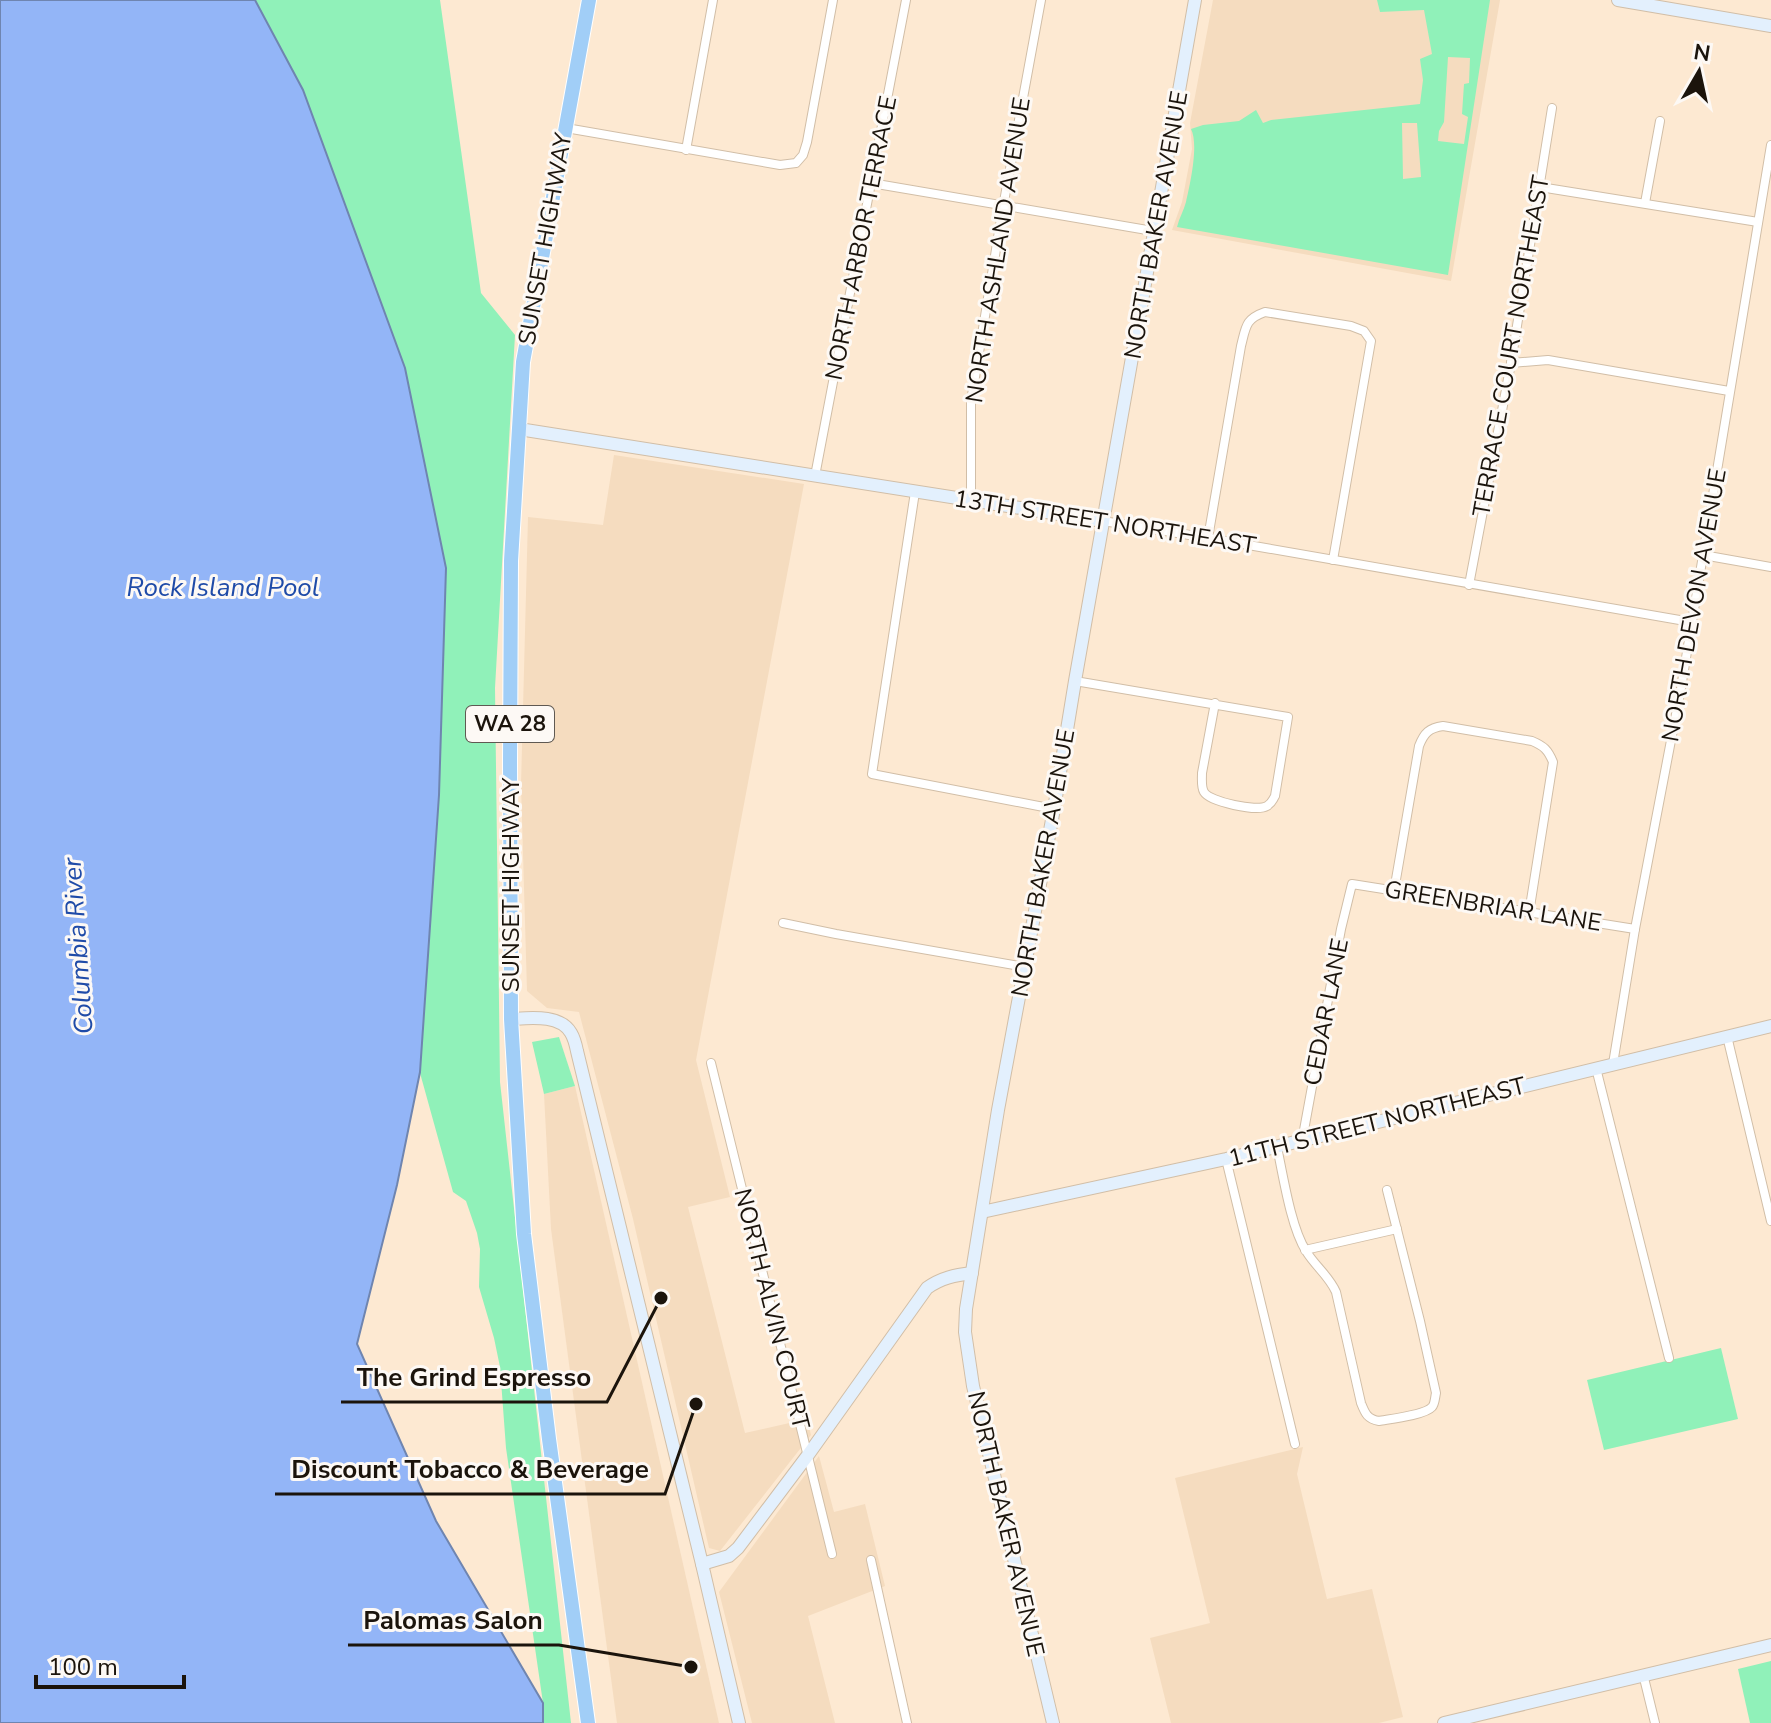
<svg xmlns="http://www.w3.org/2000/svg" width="1771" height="1723" viewBox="0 0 1771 1723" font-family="'Nunito Sans',sans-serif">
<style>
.built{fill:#f5dcbf}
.green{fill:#90f1b9;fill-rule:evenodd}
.water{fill:#93b5f7;stroke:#6f85b0;stroke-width:2}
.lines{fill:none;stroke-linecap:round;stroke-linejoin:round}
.street-casing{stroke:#d1bea7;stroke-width:10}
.secondary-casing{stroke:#d1bea7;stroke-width:14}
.highway-casing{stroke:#fff;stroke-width:16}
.street{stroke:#fff;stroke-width:8}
.secondary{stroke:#e3f0fd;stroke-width:12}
.highway{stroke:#a1cef7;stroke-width:14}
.labels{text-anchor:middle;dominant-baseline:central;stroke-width:6;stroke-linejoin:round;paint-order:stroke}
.shield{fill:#fdf9f5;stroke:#5f5952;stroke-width:2}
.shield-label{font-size:22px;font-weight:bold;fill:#1b140c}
.street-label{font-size:24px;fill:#1b140c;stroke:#fdf9f5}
.water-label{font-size:26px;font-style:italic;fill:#1f4ba8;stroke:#fdf9f5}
.leader{fill:none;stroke:#1b140c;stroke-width:3}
.callout-dot{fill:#1b140c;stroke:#fdf9f5;stroke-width:3}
.callout-label{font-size:26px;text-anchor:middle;font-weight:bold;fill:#1b140c;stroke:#fdf9f5;stroke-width:6;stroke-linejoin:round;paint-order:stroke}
</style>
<rect width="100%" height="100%" fill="#fde9d2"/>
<!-- built -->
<g class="built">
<path d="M1213,0h287l-49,281 -279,-51 10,-28 10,-53 -2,-26z"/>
<path d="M614,455l190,29 -108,576 34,137 -42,10 57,226 62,-14 4,16 -91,116 -11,-3 -76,-329 -54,-207 -32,-4 -20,-17 -6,-206 7,-268 75,8z"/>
<path d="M575,1086l144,637h-102l-66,-494 -7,-135z"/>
<path d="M1303,1447l-6,27 30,125 45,-10 31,128 -24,6h-208l-21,-85 60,-15 -35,-145z"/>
<path d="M819,1456l15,56 31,-8 20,82 -77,30 27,107h-83l-33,-131z"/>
</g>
<!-- green -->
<g class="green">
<path d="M255,0h185l41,293 34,42 -20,353 5,394 71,641h-28v-20l-37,-255 -6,-81 -6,-29 -15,-51 1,-38 -3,-16 -11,-32 -13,-9 -33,-119 19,-278 7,-227 -41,-200 -102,-278z"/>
<path d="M1377,0h113l-42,275 -271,-48c2,-9 7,-17 9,-25 4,-17 13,-58 5,-73l12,-4 36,-4 17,-11 7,13 8,-3 149,-16 3,-24 -3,-21 12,-5 -8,-44 -44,2zM1448,57l22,1 -1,25 -5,1 -2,30 6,3 -4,27 -26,-3 1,-10 5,-9zM1402,123h15l4,54 -18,2z"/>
<path d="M559,1037l16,49 -31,8 -12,-52z"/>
<path d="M1721,1348l17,71 -134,31 -17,-70z"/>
<path d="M1771,1661v62h-21l-12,-54z"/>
</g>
<!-- water -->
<path class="water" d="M0,0h255l48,90 102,278 41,200 -7,227 -19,277 -23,113 -40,159 79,177 107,182v20h-543z"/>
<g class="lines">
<!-- street casing -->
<g class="street-casing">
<g id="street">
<path d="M566,128l214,37 16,-2 7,-8 4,-13 26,-142"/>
<path d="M686,150l27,-150"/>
<path d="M871,183l282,48"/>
<path d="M1540,187l218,35"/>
<path d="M1645,203l15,-82"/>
<path d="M1511,363l37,-3 181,31"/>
<path d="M815,476l91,-476"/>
<path d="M915,492l-43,282 182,35"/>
<path d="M971,501v-100l32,-194 38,-207"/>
<path d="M1103,521l105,17 483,84"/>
<path d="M1208,538l33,-192c5,-19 4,-27 24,-34l86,14 13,5 7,10 -38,219"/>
<path d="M1703,555l68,12"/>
<path d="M1469,585l42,-222 41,-255"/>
<path d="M1075,681l213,36 -13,79c-3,5 -3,7 -8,10 -10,6 -57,-4 -63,-14 -3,-5 -2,-13 -2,-19l13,-70"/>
<path d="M1394,891l25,-145c5,-13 10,-18 24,-20l89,15c12,5 16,9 21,21l-24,151"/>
<path d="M783,923l53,11 189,33"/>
<path d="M1727,1036l44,185"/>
<path d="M711,1063l121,491"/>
<path d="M1613,1064l22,-135 46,-241 90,-543"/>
<path d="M1596,1068l73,290"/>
<path d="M1302,1141l39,-212 11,-45 283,45"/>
<path d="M1277,1147c6,28 14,81 29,104 9,15 23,25 30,41l25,111c4,10 6,16 18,18 11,-2 46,-6 53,-14 3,-3 3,-10 4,-14l-16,-72 -33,-131"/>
<path d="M1226,1159l69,285"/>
<path d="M1305,1250l92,-21"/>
<path d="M871,1560l36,163"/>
<path d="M1643,1674l12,49"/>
</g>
</g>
<!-- secondary casing -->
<g class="secondary-casing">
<g id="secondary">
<path d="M1618,0l153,26"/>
<path d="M519,429l584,92"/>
<path d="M511,1019c19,-1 49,-5 60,14 3,5 5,13 6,18l125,513 37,159"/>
<path d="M982,1212l244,-53 545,-133"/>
<path d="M702,1564l27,-8 9,-8 70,-93 119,-167c14,-10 28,-13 45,-15"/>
<path d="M1053,1723l-80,-337 -8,-54 1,-23 32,-199 56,-301 21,-128 120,-681"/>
<path d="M1444,1723l327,-78"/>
</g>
</g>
<!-- highway casing -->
<g class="highway-casing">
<path id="highway" d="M588,1723l-39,-284 -25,-205 -13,-215 -1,-257 1,-201 12,-199 66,-362"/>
</g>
<!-- street -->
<use href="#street" class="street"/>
<!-- secondary -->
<use href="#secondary" class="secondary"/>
<!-- highway -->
<use href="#highway" class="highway"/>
</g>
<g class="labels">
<!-- shield labels -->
<rect class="shield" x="466" y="706" width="88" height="36" rx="6"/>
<g class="shield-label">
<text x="510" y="724">WA 28</text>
</g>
<!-- street labels -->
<g class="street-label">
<text transform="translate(1156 225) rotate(-80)">NORTH BAKER AVENUE</text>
<text transform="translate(861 238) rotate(-79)">NORTH ARBOR TERRACE</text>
<text transform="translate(545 239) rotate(-80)">SUNSET HIGHWAY</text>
<text transform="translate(998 250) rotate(-81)">NORTH ASHLAND AVENUE</text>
<text transform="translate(1511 346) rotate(-80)">TERRACE COURT NORTHEAST</text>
<text transform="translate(1105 522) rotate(9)">13TH STREET NORTHEAST</text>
<text transform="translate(1694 605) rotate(-80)">NORTH DEVON AVENUE</text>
<text transform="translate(1043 863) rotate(-80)">NORTH BAKER AVENUE</text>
<text transform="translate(511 885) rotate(-90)">SUNSET HIGHWAY</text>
<text transform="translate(1493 906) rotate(9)">GREENBRIAR LANE</text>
<text transform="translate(1326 1012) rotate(-79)">CEDAR LANE</text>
<text transform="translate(1377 1122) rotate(-14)">11TH STREET NORTHEAST</text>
<text transform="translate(772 1309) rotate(76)">NORTH ALVIN COURT</text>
<text transform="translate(1006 1524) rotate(77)">NORTH BAKER AVENUE</text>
</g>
<!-- water labels -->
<g class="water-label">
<text x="223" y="587">Rock Island Pool</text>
<text transform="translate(78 946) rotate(-94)">Columbia River</text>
</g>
</g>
<!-- callouts -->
<path class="leader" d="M661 1298L607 1402H341M696 1404L665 1494H275M691 1667L559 1645H348"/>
<g class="callout-dot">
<circle cx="661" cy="1298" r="8"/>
<circle cx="696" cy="1404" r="8"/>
<circle cx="691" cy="1667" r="8"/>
</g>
<g class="callout-label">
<text x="474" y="1386">The Grind Espresso</text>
<text x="470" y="1478">Discount Tobacco &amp; Beverage</text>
<text x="453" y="1629">Palomas Salon</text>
</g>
<!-- north arrow -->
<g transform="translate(1699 72) rotate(9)" stroke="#fdf9f5" stroke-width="6" paint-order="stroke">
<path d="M0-6L14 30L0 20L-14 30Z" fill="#1b140c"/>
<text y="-12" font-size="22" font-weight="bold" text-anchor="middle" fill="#1b140c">N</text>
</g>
<!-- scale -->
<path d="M36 1675v12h148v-12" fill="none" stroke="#1b140c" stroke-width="4"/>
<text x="48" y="1675" font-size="24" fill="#1b140c" stroke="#fdf9f5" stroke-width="6" paint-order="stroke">100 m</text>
</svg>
